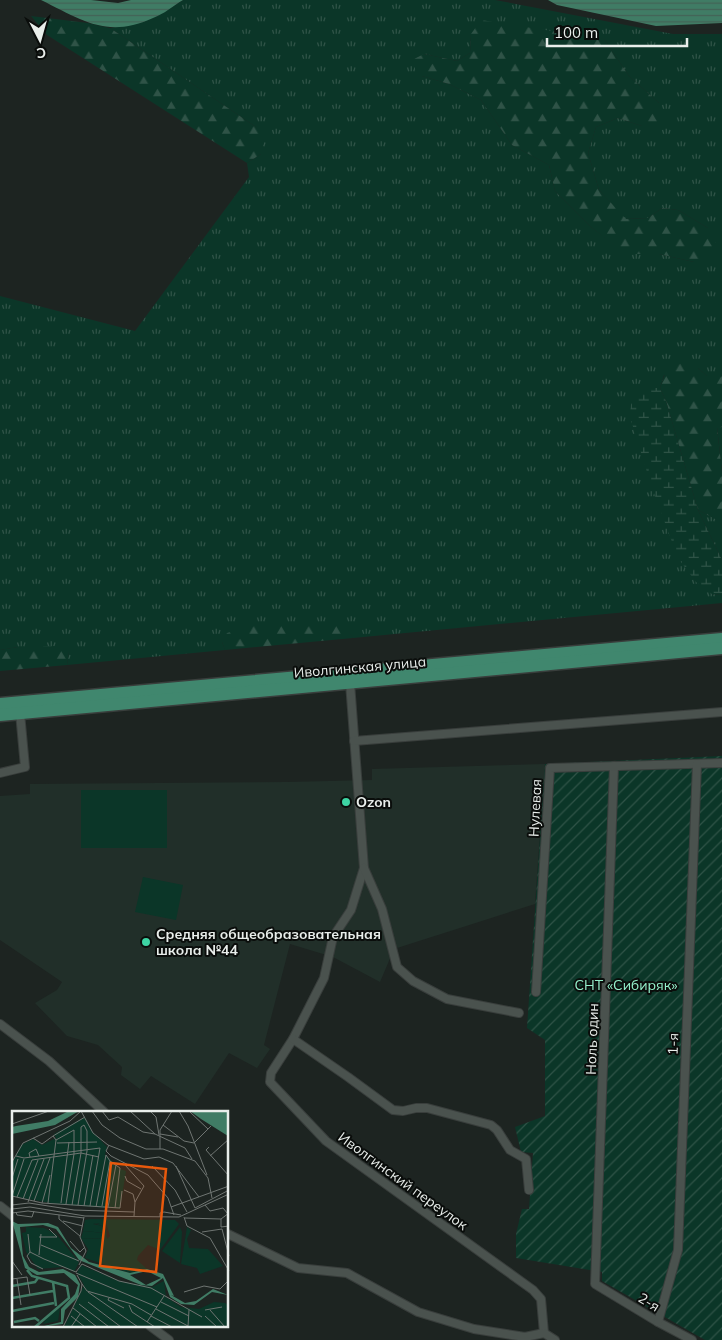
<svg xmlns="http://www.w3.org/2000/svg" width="722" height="1340" viewBox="0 0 722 1340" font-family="Mulish,sans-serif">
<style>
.built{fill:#212f29}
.grass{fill:url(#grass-tufts);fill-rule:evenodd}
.forest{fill:url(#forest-firs)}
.wetland{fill:url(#wetland-marsh)}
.garden{fill:url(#garden-furrows)}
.pitch{fill:#0b3628}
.water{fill:url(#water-rules)}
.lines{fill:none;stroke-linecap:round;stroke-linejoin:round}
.street-casing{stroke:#393e3c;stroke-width:10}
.primary-casing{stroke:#393e3c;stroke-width:15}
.street{stroke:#4a524e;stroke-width:8}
.primary{stroke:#40876e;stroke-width:12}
.poi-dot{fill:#3dd4a3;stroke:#0a0d0b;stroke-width:2}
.labels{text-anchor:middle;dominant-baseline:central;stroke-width:4;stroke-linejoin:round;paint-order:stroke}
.street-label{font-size:14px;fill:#e9eeeb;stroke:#0a0d0b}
.poi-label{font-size:14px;font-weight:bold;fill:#e9eeeb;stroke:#0a0d0b;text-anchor:start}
.park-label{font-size:14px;fill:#95f1cc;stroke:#0a0d0b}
.inset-river{fill:none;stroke:#407c65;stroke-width:2.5}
.inset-road{fill:none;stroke:#6f7572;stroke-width:1}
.view{fill:#e8590c;fill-opacity:0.15;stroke:#e8590c;stroke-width:2.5}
.inset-edge{fill:none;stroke:#e9eeeb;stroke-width:2.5}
</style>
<defs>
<pattern id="grass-tufts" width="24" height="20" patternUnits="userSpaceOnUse" patternTransform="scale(1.25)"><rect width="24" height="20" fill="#0b3628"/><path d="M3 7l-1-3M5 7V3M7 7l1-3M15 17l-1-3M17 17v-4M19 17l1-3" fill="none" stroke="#2f5347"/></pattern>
<pattern id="forest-firs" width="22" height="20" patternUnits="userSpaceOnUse" patternTransform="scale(1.25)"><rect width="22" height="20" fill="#0b3628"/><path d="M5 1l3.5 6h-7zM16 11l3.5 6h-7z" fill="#2f5347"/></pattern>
<pattern id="wetland-marsh" width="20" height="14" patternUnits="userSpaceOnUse" patternTransform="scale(1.25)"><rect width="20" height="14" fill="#0b3628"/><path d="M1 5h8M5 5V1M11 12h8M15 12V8" fill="none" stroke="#2f5347"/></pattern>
<pattern id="garden-furrows" width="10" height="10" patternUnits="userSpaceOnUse" patternTransform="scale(1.25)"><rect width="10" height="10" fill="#0b3628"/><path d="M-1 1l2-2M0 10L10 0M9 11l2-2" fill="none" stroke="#2f5347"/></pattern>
<pattern id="water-rules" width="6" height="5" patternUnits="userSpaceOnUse" patternTransform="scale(1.25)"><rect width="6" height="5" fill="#407c65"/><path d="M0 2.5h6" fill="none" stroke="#436256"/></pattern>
</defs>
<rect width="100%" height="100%" fill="#1d2421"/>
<!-- built -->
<path class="built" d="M545,764l-10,140 -141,45 -14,33 -47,-25 -43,-13 -26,101 6,4 -13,19 -28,-15 -34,51 -44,-28 -11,13 -19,-14 1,-8 -24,-22 -31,-9 -32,-33 22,-13 5,-8 -62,-42v-144l30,-2v-10l257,-2 85,-2v-11z"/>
<!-- grass -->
<g class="grass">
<path d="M183,0h312l178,34h49v342h-15l-9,-8 -34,7 -4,13h-12l64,206 10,1v8l-369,35 -9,-12 -122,16 3,8 -158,15 2,-13 -51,-5 -18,3v-354l135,35 114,-154 -2,-14 14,-9 -5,-27 -146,-99c34,-5 45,-10 73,-28zM471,34l133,5 25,37 30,27 -17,23 -24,-8 -22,9 -8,26 11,37 26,29 23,-1 14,-10 16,2 30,18 -14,34 -35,-8 -34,-1 -34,-26 -36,-36 -6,-26 -37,-20 -31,-45 -32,-16 -27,-8 2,-22 33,7 13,-8z"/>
<path d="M717,427h5v45z"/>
<path d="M698,510l20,10 4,5v35z"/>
</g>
<!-- forest -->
<g class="forest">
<path d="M31,16l57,7 22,5 146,99 8,15 -3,12 -14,9 -200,-128z"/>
<path d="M481,20l123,19 25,37 30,27 5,14 -6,11 -16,-2 -24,-8 -22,9 -8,26 11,37 27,29 22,-1 14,-10 16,2 30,18 10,19 -4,12 -20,3 -35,-8h-34l-34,-27 -36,-36 -6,-26 -37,-20 -31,-45 -32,-16 -27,-8 -7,-7 -1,-10 10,-5 33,7 13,-8 1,-19z"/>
<path d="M683,361l15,7 9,8h15v51l-5,1 5,44v53l-5,-5 -19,-10 -32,-109 -6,-13 9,-26z"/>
<path d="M324,623l21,3 8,12 -128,12 -3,-8 5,-9 27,-8z"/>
<path d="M62,646l7,6 -2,13 -67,6v-21l18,-3z"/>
</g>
<!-- wetland -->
<path class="wetland" d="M648,388h12l6,13 32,109 24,50v35l-10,-1 -16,-12 -18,-24 -27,-73 -21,-68 1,-13 7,-12z"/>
<!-- garden -->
<path class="garden" d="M722,756v584h-17l-103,-59v-9l-86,-14v-24l6,-25h7l4,-56 -12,-1 -6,-25 30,-11v-76l-18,-12 18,-264z"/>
<!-- pitch -->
<g class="pitch">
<rect x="81" y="790" width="86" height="58"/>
<path d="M143,877l40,8 -7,35 -41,-8z"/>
</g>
<!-- water -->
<g class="water">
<path d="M41,0h50l27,3 13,-3h52c-10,6 -19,14 -30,18 -46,21 -71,2 -112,-18z"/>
<path d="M548,0h174v23l-66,3 -99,-21z"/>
</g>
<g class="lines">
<!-- street casing -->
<g class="street-casing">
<g id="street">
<path d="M350,683l14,185 -13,42 -18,27 -9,41 -31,61 -22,34 -1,9 56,59 207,149 8,9 3,34"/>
<path d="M354,741l368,-29"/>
<path d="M614,766l-19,518 63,38 34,18"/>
<path d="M0,773l25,-6 -5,-54"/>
<path d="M364,868l18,41 15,58 16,14 34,18 72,14"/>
<path d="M536,992l14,-224 172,-5"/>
<path d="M0,1024l49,37 55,51"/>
<path d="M293,1039l55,38 45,33 10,1 13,-3h11l64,17 6,5 13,20 16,9 3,31"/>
<path d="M0,1206l14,11"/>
<path d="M228,1234l70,34 49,5 71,39 56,17 51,8 19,-4 11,7"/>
<path d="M658,1322l20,-72 19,-486"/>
<path d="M150,1326l19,14"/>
</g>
</g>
<!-- primary casing -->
<g class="primary-casing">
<g id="primary">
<path d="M0,704l722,-65"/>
<path d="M0,715l722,-67"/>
</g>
</g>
<!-- street -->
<use href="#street" class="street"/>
<!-- primary -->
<use href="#primary" class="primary"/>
</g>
<!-- markers -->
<g class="poi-dot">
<circle cx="346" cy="802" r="5"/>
<circle cx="146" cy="942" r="5"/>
</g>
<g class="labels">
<!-- street labels -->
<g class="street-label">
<text transform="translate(360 667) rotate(-5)">Иволгинская улица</text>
<text transform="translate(535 808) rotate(-87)">Нулевая</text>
<text transform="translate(592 1039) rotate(-88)">Ноль один</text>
<text transform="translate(673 1044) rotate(-88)">1-я</text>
<text transform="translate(403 1181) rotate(36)">Иволгинский переулок</text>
<text transform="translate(649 1302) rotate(32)">2-я</text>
</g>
<!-- poi labels -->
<g class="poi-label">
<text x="356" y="802">Ozon</text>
<text x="156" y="934">Средняя общеобразовательная<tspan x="156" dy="16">школа №44</tspan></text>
</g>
<!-- park labels -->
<g class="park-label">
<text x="626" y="985">СНТ «Сибиряк»</text>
</g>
</g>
<!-- overview -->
<g transform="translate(12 1111)">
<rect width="216" height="216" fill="#1d2421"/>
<path d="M79,108l84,1 4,4 -19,26 -12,-5 -10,11 -1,4 10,9 -17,4 -45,-15 3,-9 -7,-11 26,1 3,-3 -5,-16 1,7 -8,-4 -5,1 9,2 2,7 -21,-2 2,-11zM168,116l2,5 -2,31 -18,-12zM175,116l4,3 -4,9 2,9 19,1 15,17 -23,8 -3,-6 -16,-4z" fill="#0b3628"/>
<path d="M82,112l8,1 4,3 1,12 -26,-1 2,-7 21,2 -2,-7zM90,136h8l14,17h-15l-3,-7h5v-5zM48,197l-2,13 -15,3 5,-8z" fill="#0b3628"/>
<path d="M73,6l6,13 16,17 -2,7 15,15 6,2 -6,38 -64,-5 -44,-8v-33l9,-18 12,-6 9,6 14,-7 -2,-4zM14,116l18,1 12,6 23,28 -5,10 -11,-5 -25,2 -12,-17 -4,-19 4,-1zM69,154l38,16 33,6 12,-6 2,16 15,10 18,2 15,-7 11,1 3,2v22h-164l20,-42 -7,-12z" fill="#0b3628"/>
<path d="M57,0h10l-24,14 -43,9v-7l4,-1 32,-5zM178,0h38v25l-27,-17zM0,110l6,3 30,-1 10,4 13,21 18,14 41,11 17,-4 16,5 11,22 -3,-1 14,8 11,-2 17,-12 15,6 -16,-3 -18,13 -13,-1 -11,-7 -7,-19 -11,8 -11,-1 -62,-25 -23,-31 -13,-4 -23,2 3,29 6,11 10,5 24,-3 12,6 5,9 -2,13 -13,13 -2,14 -23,3 21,-5v-13l14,-15 3,-9 -14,-12 -27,2 -12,-7zM135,160l14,7 -15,7 -16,-10z" fill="#407c65" fill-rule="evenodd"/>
<path class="inset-river" d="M15,159l5,6 35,10 2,12 -34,29M41,171l3,24M0,175l23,-4 3,-4M0,187l41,-7M0,200l42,-8M2,211l21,-4 4,3"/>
<path class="inset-road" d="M80,0l10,14 18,13 26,11h17l32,12 13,17 4,20M90,0l7,9 9,-3 25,15 12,2M118,0l25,23 30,14 7,11M138,0l6,6 3,18M167,0l9,15 19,49M178,1l18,17M0,13l37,-13M151,14l21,16 10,2 17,-17M148,23l18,3M41,25l32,-19M21,27l9,6 11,-8 3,4 -8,63M44,29l18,-10v24l-8,50M45,32l40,-1M97,34l-3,6 5,5 37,19 20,23 6,17M197,36l-3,3 23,26M148,38v-19l12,-19M4,45l8,2 76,-10 -10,58M198,45l19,-17M18,46l-1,-4 7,-4 3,7M0,51l11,-19 47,-22 11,-10 12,22 15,12 36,14 15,-2 14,6 26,34M113,54l19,21 -9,16 -1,14M140,55l23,24 12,22M164,55l19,42M113,65l2,5 14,8M0,67l6,-19M112,79l9,4 2,8M0,85l30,7 78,5 2,-17M0,85l12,-37M5,86l15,-37 49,-7 18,4M11,88l15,-39M22,90l16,-43M16,91l16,-43M30,92l8,-28M49,92l8,-61M0,94l17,-2 45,7 60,2M60,94l9,-52v-26l3,-2 3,6v20l-9,54M193,94l5,6 13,-3 5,6M72,95l9,-51M90,95l8,-45 10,7 -5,40M84,96l10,-52 4,6M96,96l8,-42M159,96l58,-21M183,97l34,-18M0,98l18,-2 55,9 94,1 50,-23M4,101l1,3 15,2 2,-6M0,102l16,-2 56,7M47,104v4l21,17M148,106v-4l4,-1 17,3M172,106l3,9 23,12 19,33M173,107l36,1 8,-6M209,108v8l8,-1M51,110l20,5M190,121l20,-3 7,27M16,123l2,18 14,7 32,13 6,-8 37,17 32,7 51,29M27,126h18l-8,-8M58,130l10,11 5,-5M29,134l38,16M18,141l-3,4 4,7 12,6M27,144l2,-21M0,150l10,14M67,154l7,-14 -6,-14 4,-20M64,162l81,34M0,168l15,-2 3,18M5,168l4,26M70,173l5,7 45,13 19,11M76,181l50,35M172,181l20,-6 16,3 9,-9M97,187l-1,2 16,8M76,191l33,25M149,191l28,14M67,193l30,23M117,194l3,7 23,15M61,197l24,19M144,198l32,17M193,199l17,-3M198,199l15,17M59,205l14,11M139,205l21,11M193,205l12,11M135,211l17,-26M176,215l1,-16M51,216l18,-36 1,-7 -5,-9M59,216l9,-13"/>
<path class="view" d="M99,52l55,6 -10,103 -56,-6z"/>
<rect width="216" height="216" class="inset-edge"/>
</g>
<!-- north arrow -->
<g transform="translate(40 40) rotate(174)" stroke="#0a0d0b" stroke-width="4" paint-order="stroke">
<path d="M0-4L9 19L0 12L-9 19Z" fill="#e9eeeb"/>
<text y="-8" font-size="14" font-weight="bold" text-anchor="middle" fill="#e9eeeb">С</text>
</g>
<!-- scale -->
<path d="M547 38v8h140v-8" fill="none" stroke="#e9eeeb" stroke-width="2.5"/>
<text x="554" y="38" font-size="15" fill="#e9eeeb" stroke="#0a0d0b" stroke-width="4" paint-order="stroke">100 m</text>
</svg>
